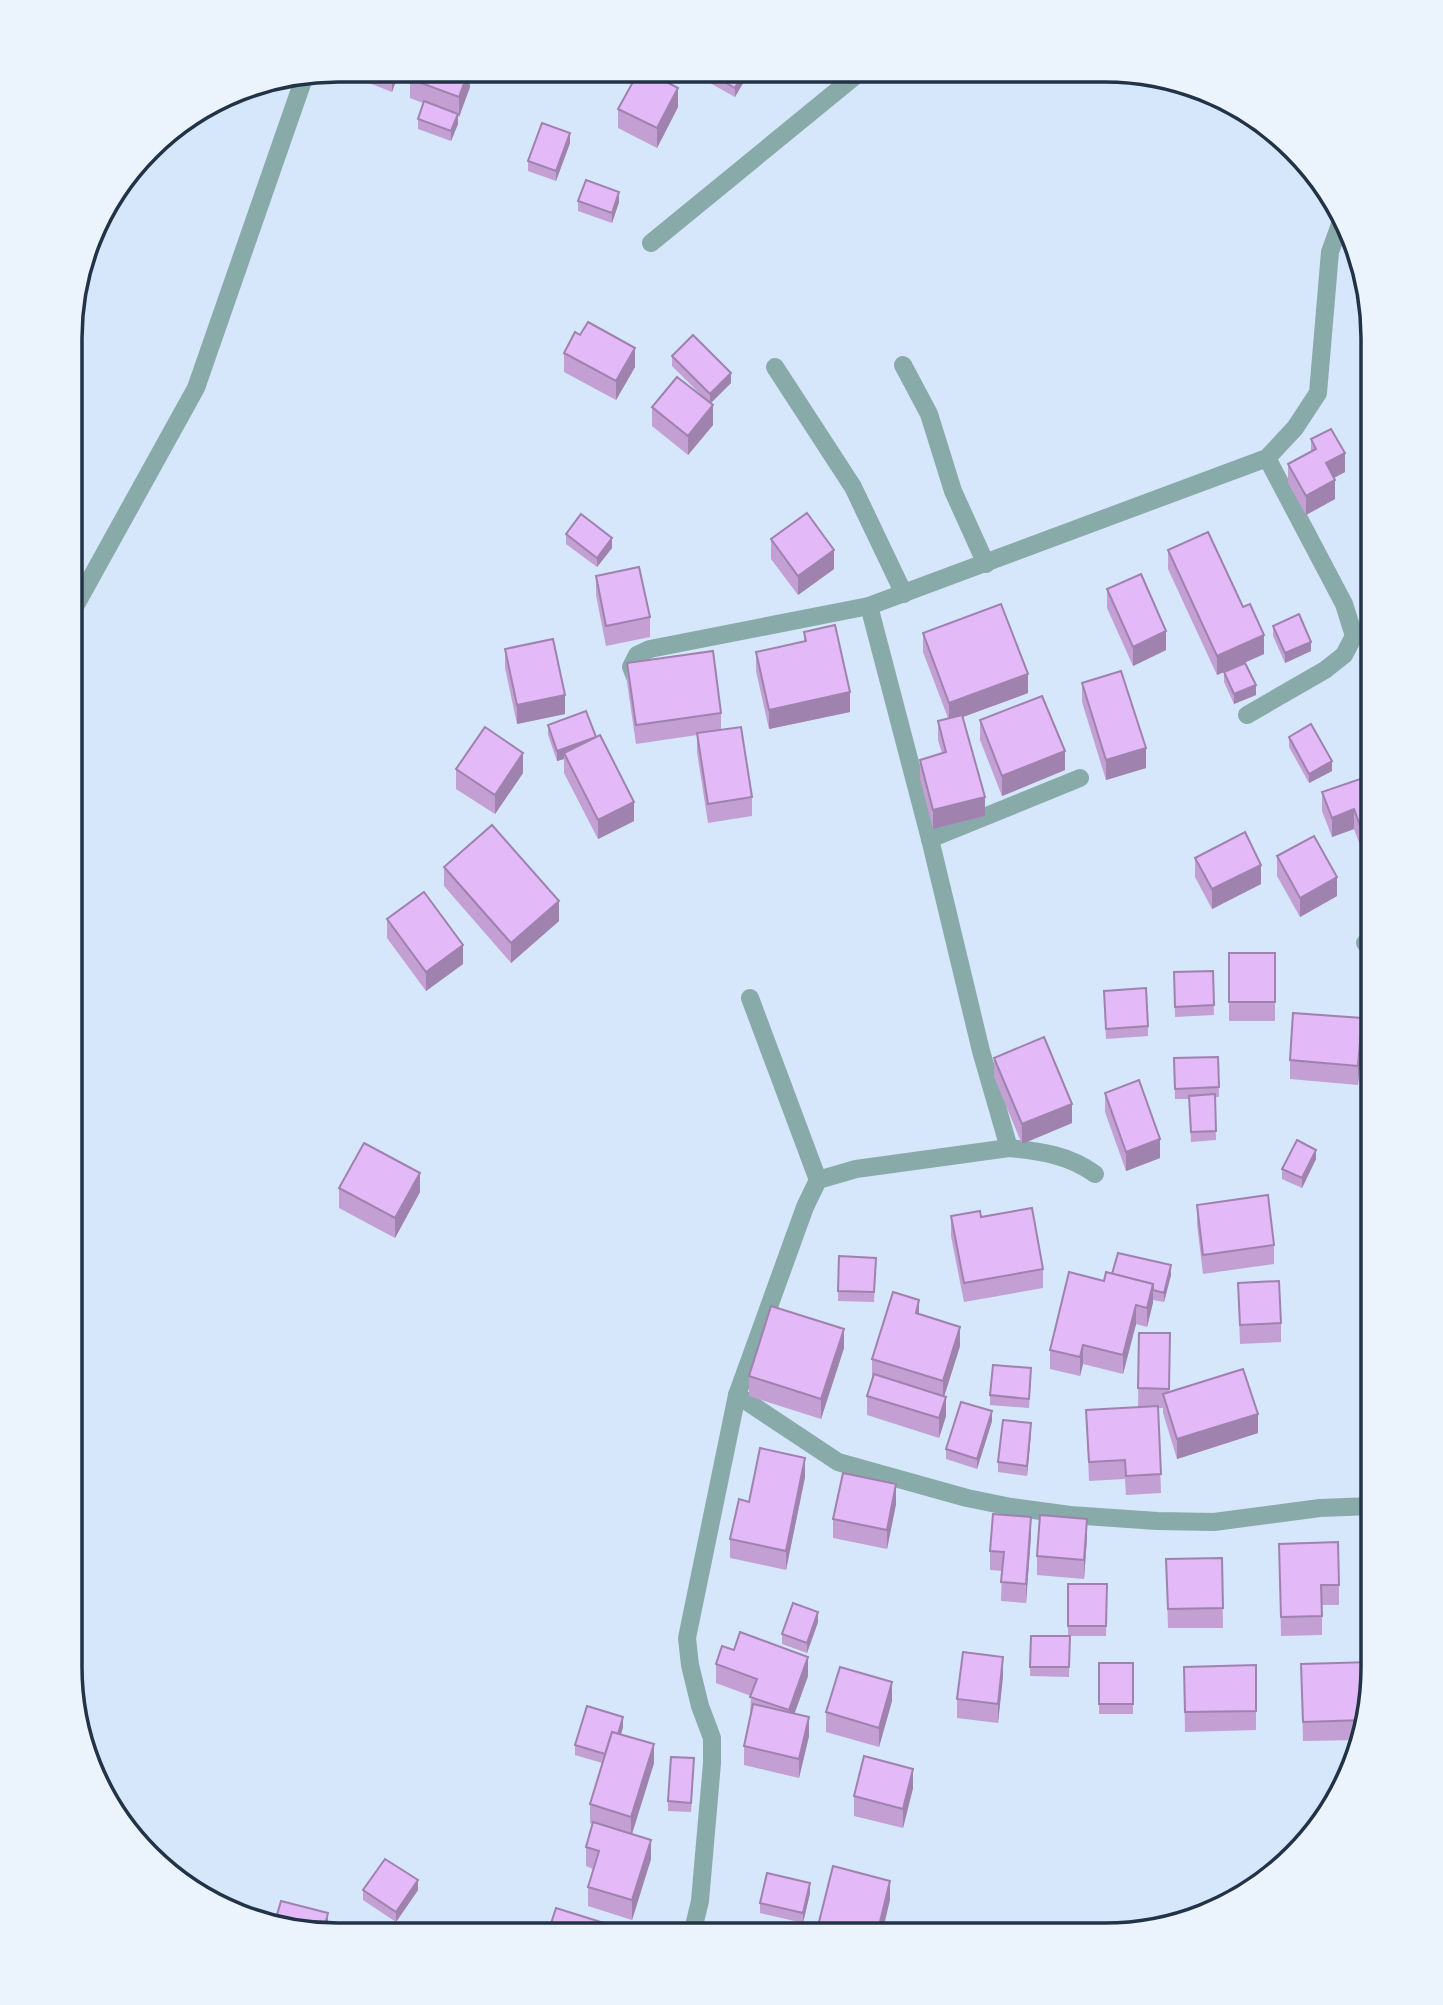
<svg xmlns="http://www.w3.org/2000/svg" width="1443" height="2005" viewBox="0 0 1443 2005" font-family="Barlow,sans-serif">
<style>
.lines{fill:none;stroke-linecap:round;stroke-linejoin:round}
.minor{stroke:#88aaa9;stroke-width:18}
.wall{fill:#c39fd4}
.shaded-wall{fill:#9f82ad}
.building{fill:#e3b9f7;stroke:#9f82ad;stroke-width:2}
.rim{fill:none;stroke:#233347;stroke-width:3.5}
</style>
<rect width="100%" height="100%" fill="#d6e6fb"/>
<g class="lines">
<!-- minor -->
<g class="minor">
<path d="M651,243l209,-171"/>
<path d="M903,365l26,49 24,77 33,73"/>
<path d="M775,367l78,120 51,107"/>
<path d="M72,612l124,-224 109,-313"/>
<path d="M635,677l-4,-10 6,-12 13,-6 219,-43"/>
<path d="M1247,715l78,-45 19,-15 10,-19 -10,-32 -77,-146"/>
<path d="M930,839l150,-61"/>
<path d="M1365,943h8"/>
<path d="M750,998l68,182"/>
<path d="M1009,1148c31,3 60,7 86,26"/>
<path d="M737,1395l101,67 129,36 44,9 59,8 87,6 57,1 106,-14 52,-2"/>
<path d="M692,1934l8,-33 12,-138v-25l-12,-32 -10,-41 -3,-27 50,-243 68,-188 13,-27 38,-11 153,-21 -28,-97 -51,-212 -61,-233 398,-148 28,-30 23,-35 12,-141 13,-36"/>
</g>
</g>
<!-- wall -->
<g class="wall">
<path d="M359,70h41l-8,22 -33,-13z"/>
<path d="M470,70v17l-11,30 -1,-1v8l-7,17 -33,-12v-10l5,-16 -13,-5v-19z"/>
<path d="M712,71h38l-15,26 -25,-14v-9z"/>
<path d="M678,107l-21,41 -39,-20v-19z"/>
<path d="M570,143l-14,38 -28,-10v-10z"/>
<path d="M578,201l41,1 -7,21 -34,-12z"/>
<path d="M1356,273h2l15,65v24l-7,-23v-14l-10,-33z"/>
<path d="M564,353l71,14 -19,33 -52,-28z"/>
<path d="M672,356l59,27 -21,20 3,22 -25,30 -36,-29v-19l54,-7 -34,-34z"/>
<path d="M1311,439l34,33 -11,6 1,21 -29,16 -18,-32v-19l23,-13z"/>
<path d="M1373,499v43l-11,-16v-20z"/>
<path d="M566,534l46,14 -15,19 -31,-23z"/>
<path d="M771,539l63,30 -36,26 -27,-36z"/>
<path d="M1168,550l96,104 -47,21 -49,-106z"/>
<path d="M596,576l54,41v20l-44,9 -10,-51z"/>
<path d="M1107,589l59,61 -33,16 -26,-58z"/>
<path d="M1273,626l38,25 -26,12 -12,-27z"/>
<path d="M804,632l46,80 -81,17 -13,-58v-19l48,-10z"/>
<path d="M923,633l105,60 -65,24 22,99 -52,13 -13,-50v-19l22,-7 -4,-13v-19l10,-3 -25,-66z"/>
<path d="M505,649l60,65 -48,10 -12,-56z"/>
<path d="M627,663l94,50v17l31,67v19l-44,7 -11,-71v-17l-61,9 -9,-62z"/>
<path d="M1224,672l32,23 -22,9 -10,-22z"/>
<path d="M1082,683l64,85 -40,12 -24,-78z"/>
<path d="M980,720l85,50 -63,26 -22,-56z"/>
<path d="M548,725l48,12 38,84 -36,18 -34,-66v-14l-7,2 -9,-26z"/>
<path d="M1289,737l43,34 -23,12 -20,-36z"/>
<path d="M456,769l67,4 -28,41 -39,-25z"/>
<path d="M1322,792l51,4 -12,52 -7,-19 -22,8 -10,-26z"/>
<path d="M1277,856l60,40 -37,21 -23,-41z"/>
<path d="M1195,858l66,26 -49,25 -17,-32z"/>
<path d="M444,867l115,54 -48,42 -67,-77z"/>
<path d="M387,919l76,45 -37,27 -39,-53z"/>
<rect x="1229" y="953" width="46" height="68"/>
<path d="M1213,971l1,44 -39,2 -1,-45z"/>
<path d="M1104,991l44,35v10l-42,3z"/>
<path d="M1362,1038l-4,47 -68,-6v-19z"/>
<path d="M1218,1057l1,40h-4l1,43 -25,2 -2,-43h-14l-1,-41z"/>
<path d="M994,1058l78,65 -50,21 -28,-67z"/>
<path d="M1105,1093l55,65 -34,13 -21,-59z"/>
<path d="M1316,1159l-14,29 -20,-9v-10z"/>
<path d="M339,1188l81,4 -25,46 -56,-30z"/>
<path d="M1197,1205l77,40v19l-71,10 -6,-50z"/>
<path d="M951,1216l30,1 62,52v19l-79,14 -13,-66z"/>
<path d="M839,1256l37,2 -2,44 -36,-1z"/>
<path d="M1112,1274l59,1 -7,27 -11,-2 -6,27 -11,-3 -13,50 -40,-10 -3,12 -30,-7v-19l54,-69z"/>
<path d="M1238,1283l43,40v19l-41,2z"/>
<path d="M919,1314l41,32 -16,50 2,20 -7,22 -72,-23v-19l6,-18h-1v-19z"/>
<path d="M1139,1333h31l-1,59 89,41 -81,26 -14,-46v-5h-5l3,85 -35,2 -1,-16 -36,2 -3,-71 52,-3z"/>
<path d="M844,1348l-23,71 -72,-23v-20z"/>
<path d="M1031,1378l-2,30 -39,-3v-10z"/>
<path d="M992,1421l-15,48 -31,-10v-10z"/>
<path d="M1031,1433l-4,43 -29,-4v-10z"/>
<path d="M805,1477l-19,93 -56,-12v-19l19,-37z"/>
<path d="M896,1504l-9,45 -54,-11v-19z"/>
<path d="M1031,1536l-5,67 -25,-2 1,-30 -12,-1v-19z"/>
<path d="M1087,1538l-3,41 -47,-4v-19z"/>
<path d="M1279,1544l60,41v20h-17v30l-41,1z"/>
<path d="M1222,1558l1,70h-55l-2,-69z"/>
<path d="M1068,1584h39l-1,52h-38z"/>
<path d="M818,1622l-11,31 -25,-9v-10z"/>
<path d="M1031,1636h39l-1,41 -39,-1z"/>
<rect x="1099" y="1663" width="34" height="51"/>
<path d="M716,1664l92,12 -14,38 15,22 -10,42 -55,-13v-19l6,-30 1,-20 -35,-13z"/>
<path d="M1301,1664l71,21 -11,55 -58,1z"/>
<path d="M1256,1665v65l-71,2 -1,-65z"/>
<path d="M1003,1676l-5,47 -41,-5v-19z"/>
<path d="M892,1701l-13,46 -53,-15v-20z"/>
<path d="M623,1727l-2,7 33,29 -22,71 19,25 -19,61 -44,-14v-19l5,-18 -7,-3v-19l7,-23 -3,-1v-19l12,-41 -27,-8v-10z"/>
<path d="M694,1768l-3,44 -23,-1v-10z"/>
<path d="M913,1788l-10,40 -49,-12v-20z"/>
<path d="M363,1890h55l-22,32 -33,-22z"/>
<path d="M810,1893l-7,30 -43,-10v-10z"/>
</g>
<!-- shaded-wall -->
<g class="shaded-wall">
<path d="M393,70h7l-8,22v-19z"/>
<path d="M469,70l1,17 -11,30v-20z"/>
<path d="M744,71h6l-15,26v-9z"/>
<path d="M678,88v19l-21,41v-20z"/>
<path d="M458,114v10l-7,17v-10z"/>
<path d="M570,133v10l-14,38v-10z"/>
<path d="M619,192v10l-7,21v-10z"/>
<path d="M635,348v19l-19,33v-19z"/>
<path d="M731,373v10l-21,21v-10z"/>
<path d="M713,405v20l-25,30v-19z"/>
<path d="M1345,453v19l-19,10v-19z"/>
<path d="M1335,480v19l-29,16v-19z"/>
<path d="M612,538v10l-15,19v-9z"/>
<path d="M834,550v19l-36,26v-19z"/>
<path d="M1166,631v19l-33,16v-19z"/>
<path d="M1264,635v19l-47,21v-19z"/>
<path d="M1311,642v9l-26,12v-10z"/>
<path d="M1028,674v19l-79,29v-19z"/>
<path d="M1256,685v10l-22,9v-10z"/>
<path d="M850,692v20l-81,17v-19z"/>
<path d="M565,695v19l-48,10v-19z"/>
<path d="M596,737l-32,16v6l-7,2v-10z"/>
<path d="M1146,748v20l-40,12v-20z"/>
<path d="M1065,751v19l-63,26v-20z"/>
<path d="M523,753v20l-28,41v-19z"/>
<path d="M1332,761v10l-23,12v-9z"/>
<path d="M985,797v19l-52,13v-19z"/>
<path d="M634,802v19l-36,18v-19z"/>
<path d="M1354,809v20l-22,8v-19z"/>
<path d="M1373,824v20l-12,4v-20z"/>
<path d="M1261,865v19l-49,25v-20z"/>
<path d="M1337,877v19l-37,21v-19z"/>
<path d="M559,901v20l-48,42v-20z"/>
<path d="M463,945v19l-37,27v-19z"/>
<path d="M1362,1018v20l-4,47v-19z"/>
<path d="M1072,1104v19l-50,21v-20z"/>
<path d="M1160,1139v19l-34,13v-19z"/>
<path d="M1316,1150v9l-14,29v-10z"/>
<path d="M420,1173v19l-25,46v-20z"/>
<path d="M1171,1265v10l-7,27v-9z"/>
<path d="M1153,1284v19l-6,24v-19z"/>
<path d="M919,1300v20l-3,-7z"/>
<path d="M1136,1305v19l-13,50v-19z"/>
<path d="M960,1327v19l-17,54v-19z"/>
<path d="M844,1329v19l-23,71v-20z"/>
<path d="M1083,1345v19l-3,12v-19z"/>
<path d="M946,1397v19l-7,22v-20z"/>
<path d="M992,1411v10l-15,48v-10z"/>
<path d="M1258,1414v19l-81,26v-20z"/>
<path d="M1031,1423v10l-4,43v-10z"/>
<path d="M805,1458v19l-19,93v-19z"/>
<path d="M896,1484v20l-9,45v-19z"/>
<path d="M1031,1517v19l-5,67v-19z"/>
<path d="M1087,1519v19l-3,41v-19z"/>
<path d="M818,1612v10l-11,31v-10z"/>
<path d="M808,1657v19l-19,53v-19z"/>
<path d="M1003,1657v19l-5,47v-19z"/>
<path d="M892,1682v19l-13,46v-19z"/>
<path d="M623,1717v10l-7,25v-10z"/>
<path d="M809,1717v19l-10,42v-19z"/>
<path d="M654,1744v19l-23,74v-20z"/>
<path d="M913,1769v19l-10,40v-19z"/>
<path d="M651,1840v19l-19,61v-20z"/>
<path d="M418,1880v10l-22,32v-10z"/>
<path d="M890,1881v19l-8,34h-5z"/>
<path d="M810,1883v10l-7,30v-10z"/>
<path d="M328,1913v20h-5z"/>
</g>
<!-- building -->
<g class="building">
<path d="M413,70h56l-10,27 -49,-18z"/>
<path d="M639,71h7l32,17 -21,40 -39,-19z"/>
<path d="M712,71h32l-9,17 -25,-14z"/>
<path d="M424,101l34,13 -7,17 -33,-12z"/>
<path d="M542,123l28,10 -14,38 -28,-10z"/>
<path d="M586,180l33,12 -7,21 -34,-12z"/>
<path d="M1356,273h2l8,34z"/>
<path d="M1369,319l4,19v5l-7,-23z"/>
<path d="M588,322l47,26 -19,33 -52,-28 11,-21 5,3z"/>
<path d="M693,335l38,38 -21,21 -38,-38z"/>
<path d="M677,377l36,28 -25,31 -36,-29z"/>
<path d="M1331,429l14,24 -19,10 9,17 -29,16 -18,-32 28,-15 -5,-10z"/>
<path d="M1373,499v24l-11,-17z"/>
<path d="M807,513l27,37 -36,26 -27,-37z"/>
<path d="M581,514l31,24 -15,20 -31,-24z"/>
<path d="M1208,532l35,75 7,-3 14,31 -47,21 -49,-106z"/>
<path d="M639,567l11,50 -44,9 -10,-50z"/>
<path d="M1141,574l25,57 -33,16 -26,-58z"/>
<path d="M1001,604l27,70 -79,29 -26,-70z"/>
<path d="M1299,614l12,28 -26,11 -12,-27z"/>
<path d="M835,625l15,67 -81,18 -13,-58 50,-11 -2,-9z"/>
<path d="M553,639l12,56 -48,10 -12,-56z"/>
<path d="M713,651l8,62 -85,12 -9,-62z"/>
<path d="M1245,663l11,22 -22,9 -10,-22z"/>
<path d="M1121,671l25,77 -40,12 -24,-77z"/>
<path d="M1042,696l23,55 -63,25 -22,-56z"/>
<path d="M586,711l10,26 -39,14 -9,-26z"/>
<path d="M962,715l23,82 -52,13 -13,-50 26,-8 -8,-31z"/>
<path d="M1311,724l21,37 -23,13 -20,-37z"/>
<path d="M485,727l38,26 -28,42 -39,-26z"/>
<path d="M741,727l11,70 -44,7 -11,-71z"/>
<path d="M600,735l34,67 -36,18 -34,-67z"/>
<path d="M1366,777l7,19v28l-12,4 -7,-19 -22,9 -10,-26z"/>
<path d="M492,825l67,76 -48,42 -67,-76z"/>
<path d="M1245,832l16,33 -49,24 -17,-31z"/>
<path d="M1314,836l23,41 -37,21 -23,-42z"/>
<path d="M424,892l39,53 -37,27 -39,-53z"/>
<rect x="1229" y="953" width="46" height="49"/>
<path d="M1213,971l1,34 -39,2 -1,-35z"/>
<path d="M1146,988l2,38 -42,3 -2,-38z"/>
<path d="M1293,1013l69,5 -4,48 -68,-6z"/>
<path d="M1044,1037l28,67 -50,20 -28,-66z"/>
<path d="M1218,1057l1,30 -44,2 -1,-31z"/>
<path d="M1139,1080l21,59 -34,13 -21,-59z"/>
<path d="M1215,1094l1,37 -25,1 -2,-36z"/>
<path d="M1297,1140l19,10 -14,28 -20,-9z"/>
<path d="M364,1143l56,30 -25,45 -56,-30z"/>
<path d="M1268,1195l6,50 -71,10 -6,-50z"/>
<path d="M1032,1208l11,61 -79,14 -13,-67 29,-5 1,6z"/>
<path d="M1118,1253l53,12 -7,28 -11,-3v-6l-41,-10z"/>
<path d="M839,1256l37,2 -2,34 -36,-1z"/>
<path d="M1069,1272l35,9 2,-9 47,12 -6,24 -11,-3 -13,50 -40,-10 -3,12 -30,-7z"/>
<path d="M1279,1281l2,42 -41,2 -2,-42z"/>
<path d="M893,1292l26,8 -3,13 44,14 -17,54 -71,-22z"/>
<path d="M771,1306l73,23 -23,70 -72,-23z"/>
<path d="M1139,1333h31l-1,56 -31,-1z"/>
<path d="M993,1365l38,3 -2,31 -39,-4z"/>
<path d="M1243,1369l15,45 -81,25 -14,-45z"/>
<path d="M874,1374l72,23 -7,21 -72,-22z"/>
<path d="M961,1402l31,9 -15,48 -31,-10z"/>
<path d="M1158,1406l3,68 -35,2 -1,-16 -36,2 -3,-52z"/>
<path d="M1003,1420l28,3 -4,43 -29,-4z"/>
<path d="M760,1448l45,10 -19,93 -56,-12 9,-40 10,3z"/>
<path d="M843,1473l53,11 -9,46 -54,-11z"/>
<path d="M993,1514l38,3 -5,67 -25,-2 3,-30 -14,-1z"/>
<path d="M1040,1515l47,4 -3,41 -47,-4z"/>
<path d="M1338,1542l1,43h-18l1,31 -41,1 -2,-73z"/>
<path d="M1222,1558l1,50 -55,1 -2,-50z"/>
<path d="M1068,1584h39l-1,42h-38z"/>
<path d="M793,1603l25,9 -11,31 -25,-9z"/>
<path d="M740,1632l68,25 -19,53 -39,-13 7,-18 -41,-15 6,-18 12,4z"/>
<path d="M1031,1636h39l-1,31h-39z"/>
<path d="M963,1652l40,5 -5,47 -41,-5z"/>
<path d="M1372,1662v23l-7,35 -62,2 -2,-58z"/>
<rect x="1099" y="1663" width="34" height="41"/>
<path d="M1256,1665v46l-71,1 -1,-45z"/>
<path d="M840,1667l52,15 -13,46 -53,-16z"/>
<path d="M753,1704l56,13 -10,42 -55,-13z"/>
<path d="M587,1706l36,11 -5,17 -6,-2 -7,22 -30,-9z"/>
<path d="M612,1732l42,12 -23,73 -41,-13z"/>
<path d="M864,1756l49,13 -10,40 -49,-13z"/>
<path d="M671,1757l23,1 -3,45 -23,-2z"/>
<path d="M593,1822l58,18 -19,60 -44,-13 11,-36 -13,-4z"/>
<path d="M385,1859l33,21 -22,32 -33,-22z"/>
<path d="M833,1866l57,15 -13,53h-61z"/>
<path d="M767,1873l43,10 -7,30 -43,-10z"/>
<path d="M281,1901l47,12 -5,20h-20l-29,-8z"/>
<path d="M556,1908l83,26 -91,-1z"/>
</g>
<!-- crop -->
<path d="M0 0H1443V2005H0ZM338 82H1105A256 256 0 0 1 1361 338V1667A256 256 0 0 1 1105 1923H338A256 256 0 0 1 82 1667V338A256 256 0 0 1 338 82Z" fill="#ebf3fd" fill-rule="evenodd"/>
<path class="rim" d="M338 82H1105A256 256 0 0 1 1361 338V1667A256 256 0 0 1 1105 1923H338A256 256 0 0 1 82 1667V338A256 256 0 0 1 338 82Z"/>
</svg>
